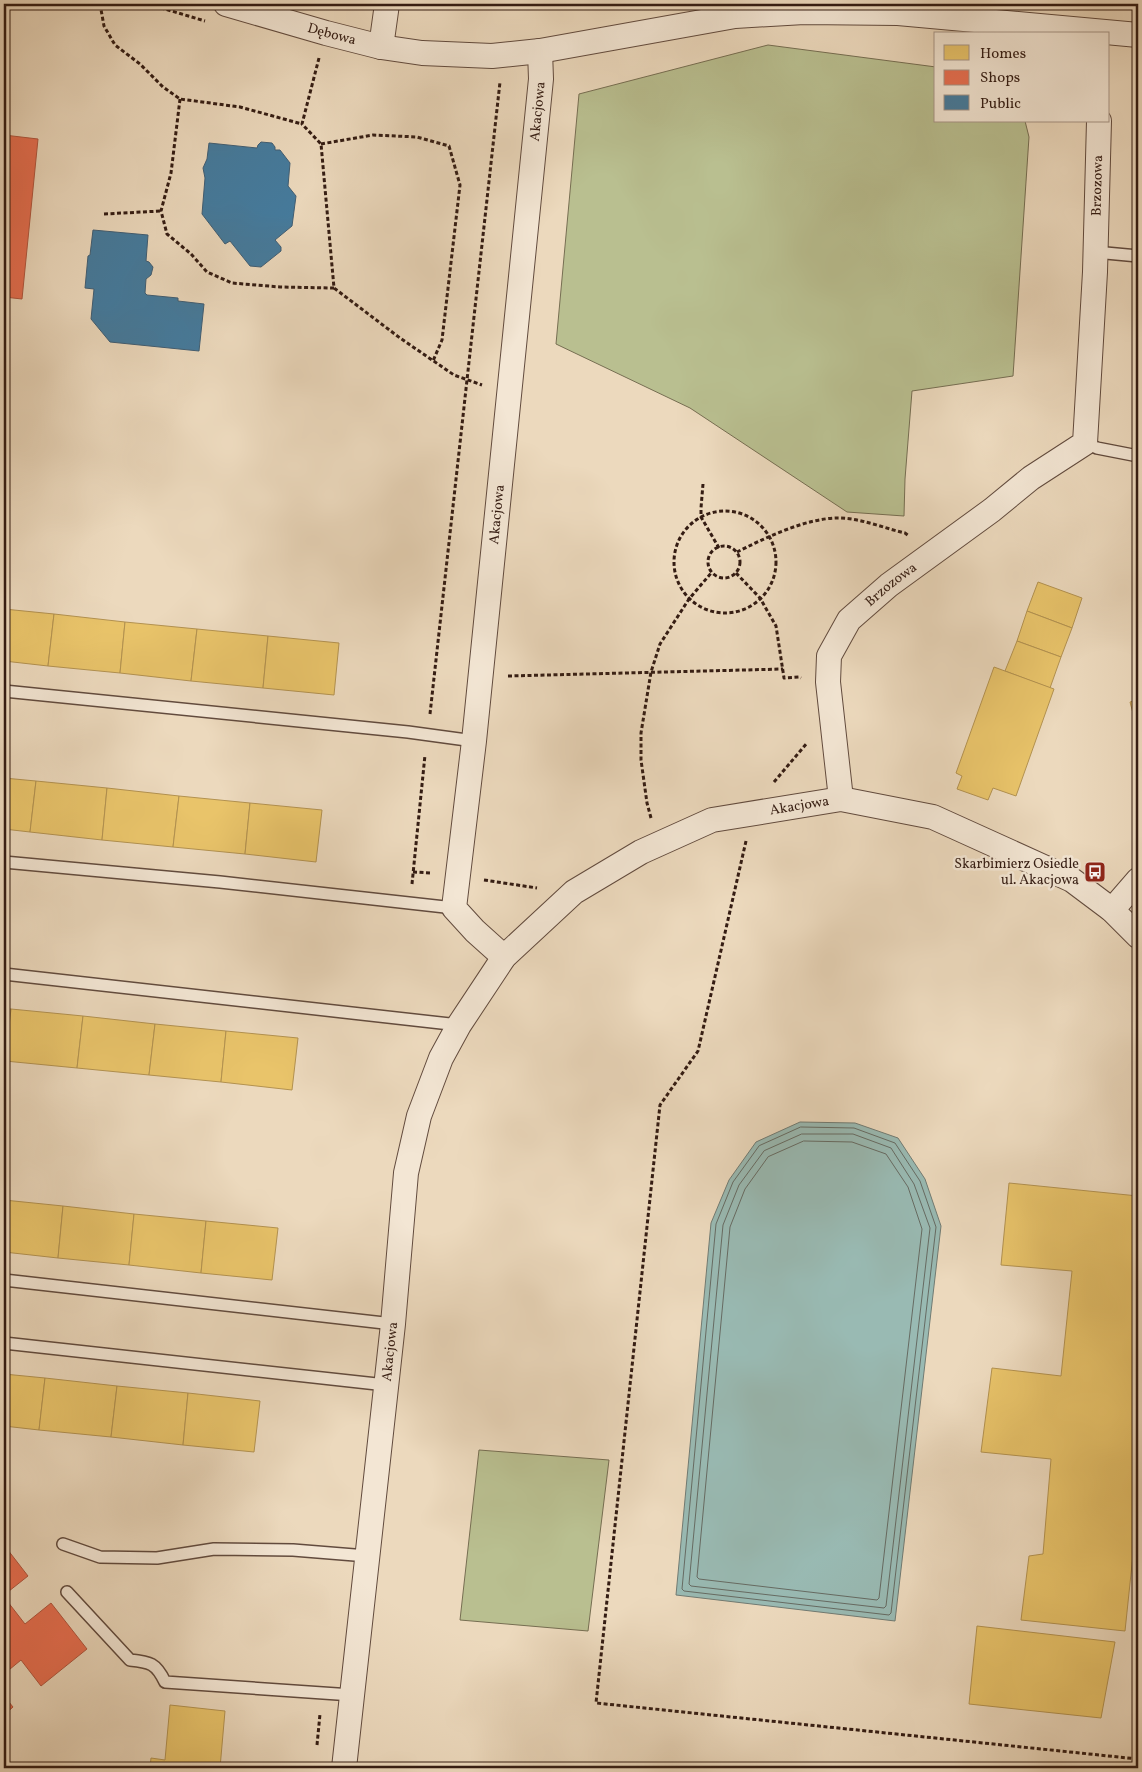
<svg xmlns="http://www.w3.org/2000/svg" width="1142" height="1772" viewBox="0 0 1142 1772" font-family="Vollkorn,serif">
<style>
.green{fill:#b9bf90;stroke:#766e52}
.water{fill:#99bab3;stroke:#717b73}
.homes{fill:#e9c46a;stroke:#b39250}
.shops{fill:#e76f51;stroke:#b1563e}
.public{fill:#457b9d;stroke:#405e74}
.lines{fill:none;stroke-linecap:round;stroke-linejoin:round}
.shore{stroke:#666b63;stroke-width:1}
.service-casing{stroke:#624b3e;stroke-width:14}
.minor-casing{stroke:#624b3e;stroke-width:26}
.path{stroke:#341c13;stroke-width:3;stroke-dasharray:4 2.5;stroke-linecap:butt}
.service{stroke:#f3e6d4;stroke-width:11}
.minor{stroke:#f3e6d4;stroke-width:24}
.labels{text-anchor:middle;dominant-baseline:central;stroke-width:5;stroke-linejoin:round;paint-order:stroke}
.street-label{font-size:14px;fill:#341c13;stroke:#f3e6d4}
.poi-label{font-size:14px;fill:#341c13;stroke:#f3e6d4;text-anchor:end}
</style>
<rect width="100%" height="100%" fill="#ecd9bd"/>
<filter id="stains"><feTurbulence type="fractalNoise" baseFrequency=".004" numOctaves="4"/><feColorMatrix values="0 0 0 0 .2 0 0 0 0 .09 0 0 0 0 .02 0 0 0 .5 -.17"/></filter>
<radialGradient id="worn" r=".72"><stop offset=".6" stop-color="#630" stop-opacity="0"/><stop offset="1" stop-color="#630" stop-opacity=".3"/></radialGradient>
<!-- green -->
<g class="green">
<path d="M768,45l168,22v54h89l4,16 -16,239 -101,15 -7,88 -1,37 -57,-4 -157,-104 -134,-64 23,-250z"/>
<path d="M479,1450l130,10 -21,171 -128,-11z"/>
</g>
<!-- water -->
<path class="water" d="M800,1122l55,1 43,15 27,41 16,47 -46,395 -219,-26 35,-372 18,-43 27,-38z"/>
<!-- homes -->
<g class="homes">
<path d="M1038,582l44,16 -10,30 -45,-17z"/>
<path d="M4,609l50,5 -6,52 -44,-5z"/>
<path d="M1027,611l45,17 -11,29 -44,-16z"/>
<path d="M54,614l71,8 -5,51 -72,-7z"/>
<path d="M125,622l72,7 -6,52 -71,-8z"/>
<path d="M197,629l71,7 -5,52 -72,-7z"/>
<path d="M268,636l71,7 -5,52 -71,-7z"/>
<path d="M1017,641l44,16 -11,31 -45,-17z"/>
<path d="M994,667l60,22 -38,107 -23,-8 -5,12 -31,-11 5,-13 -6,-3z"/>
<path d="M1138,700v32l-8,-30z"/>
<path d="M4,778l32,3 -6,51 -26,-3z"/>
<path d="M36,781l71,7 -5,52 -72,-8z"/>
<path d="M107,788l72,8 -6,51 -71,-7z"/>
<path d="M179,796l71,7 -5,51 -72,-7z"/>
<path d="M250,803l72,7 -6,52 -71,-8z"/>
<path d="M4,1008l7,1 -6,52 -1,-1z"/>
<path d="M11,1009l72,7 -6,52 -72,-7z"/>
<path d="M83,1016l72,8 -6,51 -72,-7z"/>
<path d="M155,1024l71,7 -5,51 -72,-7z"/>
<path d="M226,1031l72,7 -6,52 -71,-8z"/>
<path d="M1009,1183l129,13v311l-13,124 -104,-11 8,-64 14,-2 8,-95 -70,-7 11,-84 69,8 11,-105 -71,-6z"/>
<path d="M4,1200l59,6 -5,52 -54,-6z"/>
<path d="M63,1206l71,8 -5,51 -71,-7z"/>
<path d="M134,1214l72,7 -5,52 -72,-8z"/>
<path d="M206,1221l72,7 -6,52 -71,-7z"/>
<path d="M4,1374l41,4 -6,52 -35,-4z"/>
<path d="M45,1378l72,8 -6,51 -72,-7z"/>
<path d="M117,1386l71,7 -5,52 -72,-8z"/>
<path d="M188,1393l72,8 -6,51 -71,-7z"/>
<path d="M977,1626l138,16 -14,76 -132,-14z"/>
<path d="M170,1705l55,6 -5,57h-70l1,-10 14,2z"/>
</g>
<!-- shops -->
<g class="shops">
<path d="M4,135l34,4 -16,160 -18,-2z"/>
<path d="M4,1545l24,31 -24,19z"/>
<path d="M4,1597l21,27 26,-21 36,46 -46,37 -20,-26 -17,14z"/>
<path d="M4,1696l9,11 -9,8z"/>
</g>
<!-- public -->
<g class="public">
<path d="M261,142l11,1 3,4v3h5l10,13 -2,23 8,10 -4,30 -17,14 6,7v4l-20,16 -11,-1 -20,-25 -5,3 -23,-30 3,-36 -2,-10 4,-9 2,-16 48,5 1,-3z"/>
<path d="M93,230l55,5 -2,26 3,1 4,5 -2,8 -5,4 -1,14 2,2 31,3v3l26,3 -5,47 -89,-9 -19,-23 3,-30 -9,-1 3,-32 2,-1z"/>
</g>
<g class="lines">
<!-- shore -->
<g class="shore">
<path d="M801,1127l53,1 41,15 25,38 16,46 -45,386 -2,2 -205,-24 -2,-2 34,-365 17,-42 26,-36z"/>
<path d="M802,1134h51l38,14 23,36 16,44 -44,378 -2,2 -193,-22 -2,-2 34,-359 16,-40 25,-34z"/>
<path d="M804,1141l48,1 34,12 22,33 14,42 -43,369 -2,2 -178,-21 -2,-2 33,-350 15,-38 23,-32z"/>
</g>
<!-- service casing -->
<g class="service-casing">
<g id="service">
<path d="M1095,252l43,4"/>
<path d="M1085,443l12,5 41,8"/>
<path d="M4,691l404,41 66,9"/>
<path d="M4,862l216,20 234,26"/>
<path d="M4,974l455,51"/>
<path d="M4,1280l389,44"/>
<path d="M4,1343l382,42"/>
<path d="M63,1544l37,13 57,1 57,-9 79,1 74,6"/>
<path d="M67,1592l63,68c20,2 26,3 35,22l187,13"/>
</g>
</g>
<!-- minor casing -->
<g class="minor-casing">
<g id="minor">
<path id="s1" d="M226,4l100,29 55,14 41,6 70,3 48,-5 195,-35 69,-4 94,1 240,22"/>
<path d="M381,47l6,-43"/>
<path id="s2" d="M841,799l-13,-117 1,-26 20,-36 40,-35 103,-75 39,-32 54,-35 10,-171 4,-151"/>
<path d="M1112,910l26,-30"/>
<path id="s3" d="M504,957l-29,-26 -21,-23 20,-167 67,-662 -1,-28"/>
<path id="s4" d="M344,1768l49,-444 13,-151 13,-57 22,-58 18,-33 45,-68 70,-65 67,-40 71,-32 129,-21 92,18 139,63 40,30 26,26"/>
</g>
</g>
<!-- path -->
<g class="path">
<path d="M100,4l4,22 11,19 25,19 23,23 17,12 60,8 62,17"/>
<path d="M148,4l57,17"/>
<path d="M319,58l-17,66 19,20 13,144 66,50 54,37 28,10"/>
<path d="M180,99l-9,74 -10,38 6,23 24,20 16,18 25,11 48,4 54,1"/>
<path d="M321,144l52,-9 44,2 32,9 11,39 -18,155 -9,21"/>
<path d="M104,214l57,-3"/>
<path d="M703,484l-2,24v9l18,31"/>
<circle cx="725" cy="562" r="51"/>
<circle cx="724" cy="562" r="16"/>
<path d="M737,552c28,-14 69,-34 101,-34 23,0 45,10 67,15l4,3"/>
<path d="M736,573l24,25 16,28 8,52 15,-1 2,1"/>
<path d="M508,676l275,-7"/>
<path d="M430,714l70,-632"/>
<path d="M774,782l33,-39"/>
<path d="M651,818l-4,-15 -6,-43v-27l10,-61 9,-28 29,-45 23,-27"/>
<path d="M746,841l-48,210 -38,54 -64,598 542,56"/>
<path d="M413,872l18,1"/>
<path d="M484,880l53,8"/>
<path d="M412,884l13,-129"/>
<path d="M317,1745l3,-31"/>
</g>
<!-- service -->
<use href="#service" class="service"/>
<!-- minor -->
<use href="#minor" class="minor"/>
</g>
<!-- icons -->
<defs>
<g id="bus-square" transform="scale(1.125)"><rect x="-9" y="-9" width="18" height="18" rx="4" fill="#8f2418" stroke="#f3e6d4"/><path d="M-5-6H5V4H4V6H2V4H-2V6H-4V4H-5ZM-3.5-4V0h7V-4ZM-3.5 1.2v1.5H-2V1.2ZM2 1.2v1.5H3.5V1.2Z" fill="#fff"/></g>
</defs>
<g fill-rule="evenodd">
<use href="#bus-square" x="1095" y="872"/>
</g>
<g class="labels">
<!-- street labels -->
<g class="street-label">
<text stroke="none"><textPath href="#s1" startOffset="110">Dębowa</textPath></text>
<text stroke="none"><textPath href="#s3" startOffset="871">Akacjowa</textPath></text>
<text stroke="none"><textPath href="#s2" startOffset="738">Brzozowa</textPath></text>
<text stroke="none"><textPath href="#s3" startOffset="466">Akacjowa</textPath></text>
<text stroke="none"><textPath href="#s2" startOffset="240">Brzozowa</textPath></text>
<text stroke="none"><textPath href="#s4" startOffset="1178">Akacjowa</textPath></text>
<text stroke="none"><textPath href="#s4" startOffset="419">Akacjowa</textPath></text>
</g>
<!-- poi labels -->
<g class="poi-label">
<text x="1079" y="864">Skarbimierz Osiedle<tspan x="1079" dy="16">ul. Akacjowa</tspan></text>
</g>
</g>
<!-- margin -->
<rect width="1142" height="1772" fill="none" stroke="#ecd9bd" stroke-width="20"/>
<rect x="5" y="5" width="1132" height="1762" fill="none" stroke="#341c13" stroke-width="2.5"/>
<rect x="10" y="10" width="1122" height="1752" fill="none" stroke="#341c13"/>
<!-- legend -->
<rect x="934" y="32" width="175" height="90" fill="#f3e6d4" stroke="#a79587"/>
<rect x="944" y="45" width="25" height="15" fill="#e9c46a" stroke="#a79587"/>
<text x="980" y="58" font-size="15" fill="#341c13">Homes</text>
<rect x="944" y="70" width="25" height="15" fill="#e76f51" stroke="#a79587"/>
<text x="980" y="82" font-size="15" fill="#341c13">Shops</text>
<rect x="944" y="95" width="25" height="15" fill="#457b9d" stroke="#a79587"/>
<text x="980" y="108" font-size="15" fill="#341c13">Public</text>
<rect width="100%" height="100%" filter="url(#stains)"/>
<rect width="100%" height="100%" fill="url(#worn)"/>
</svg>
